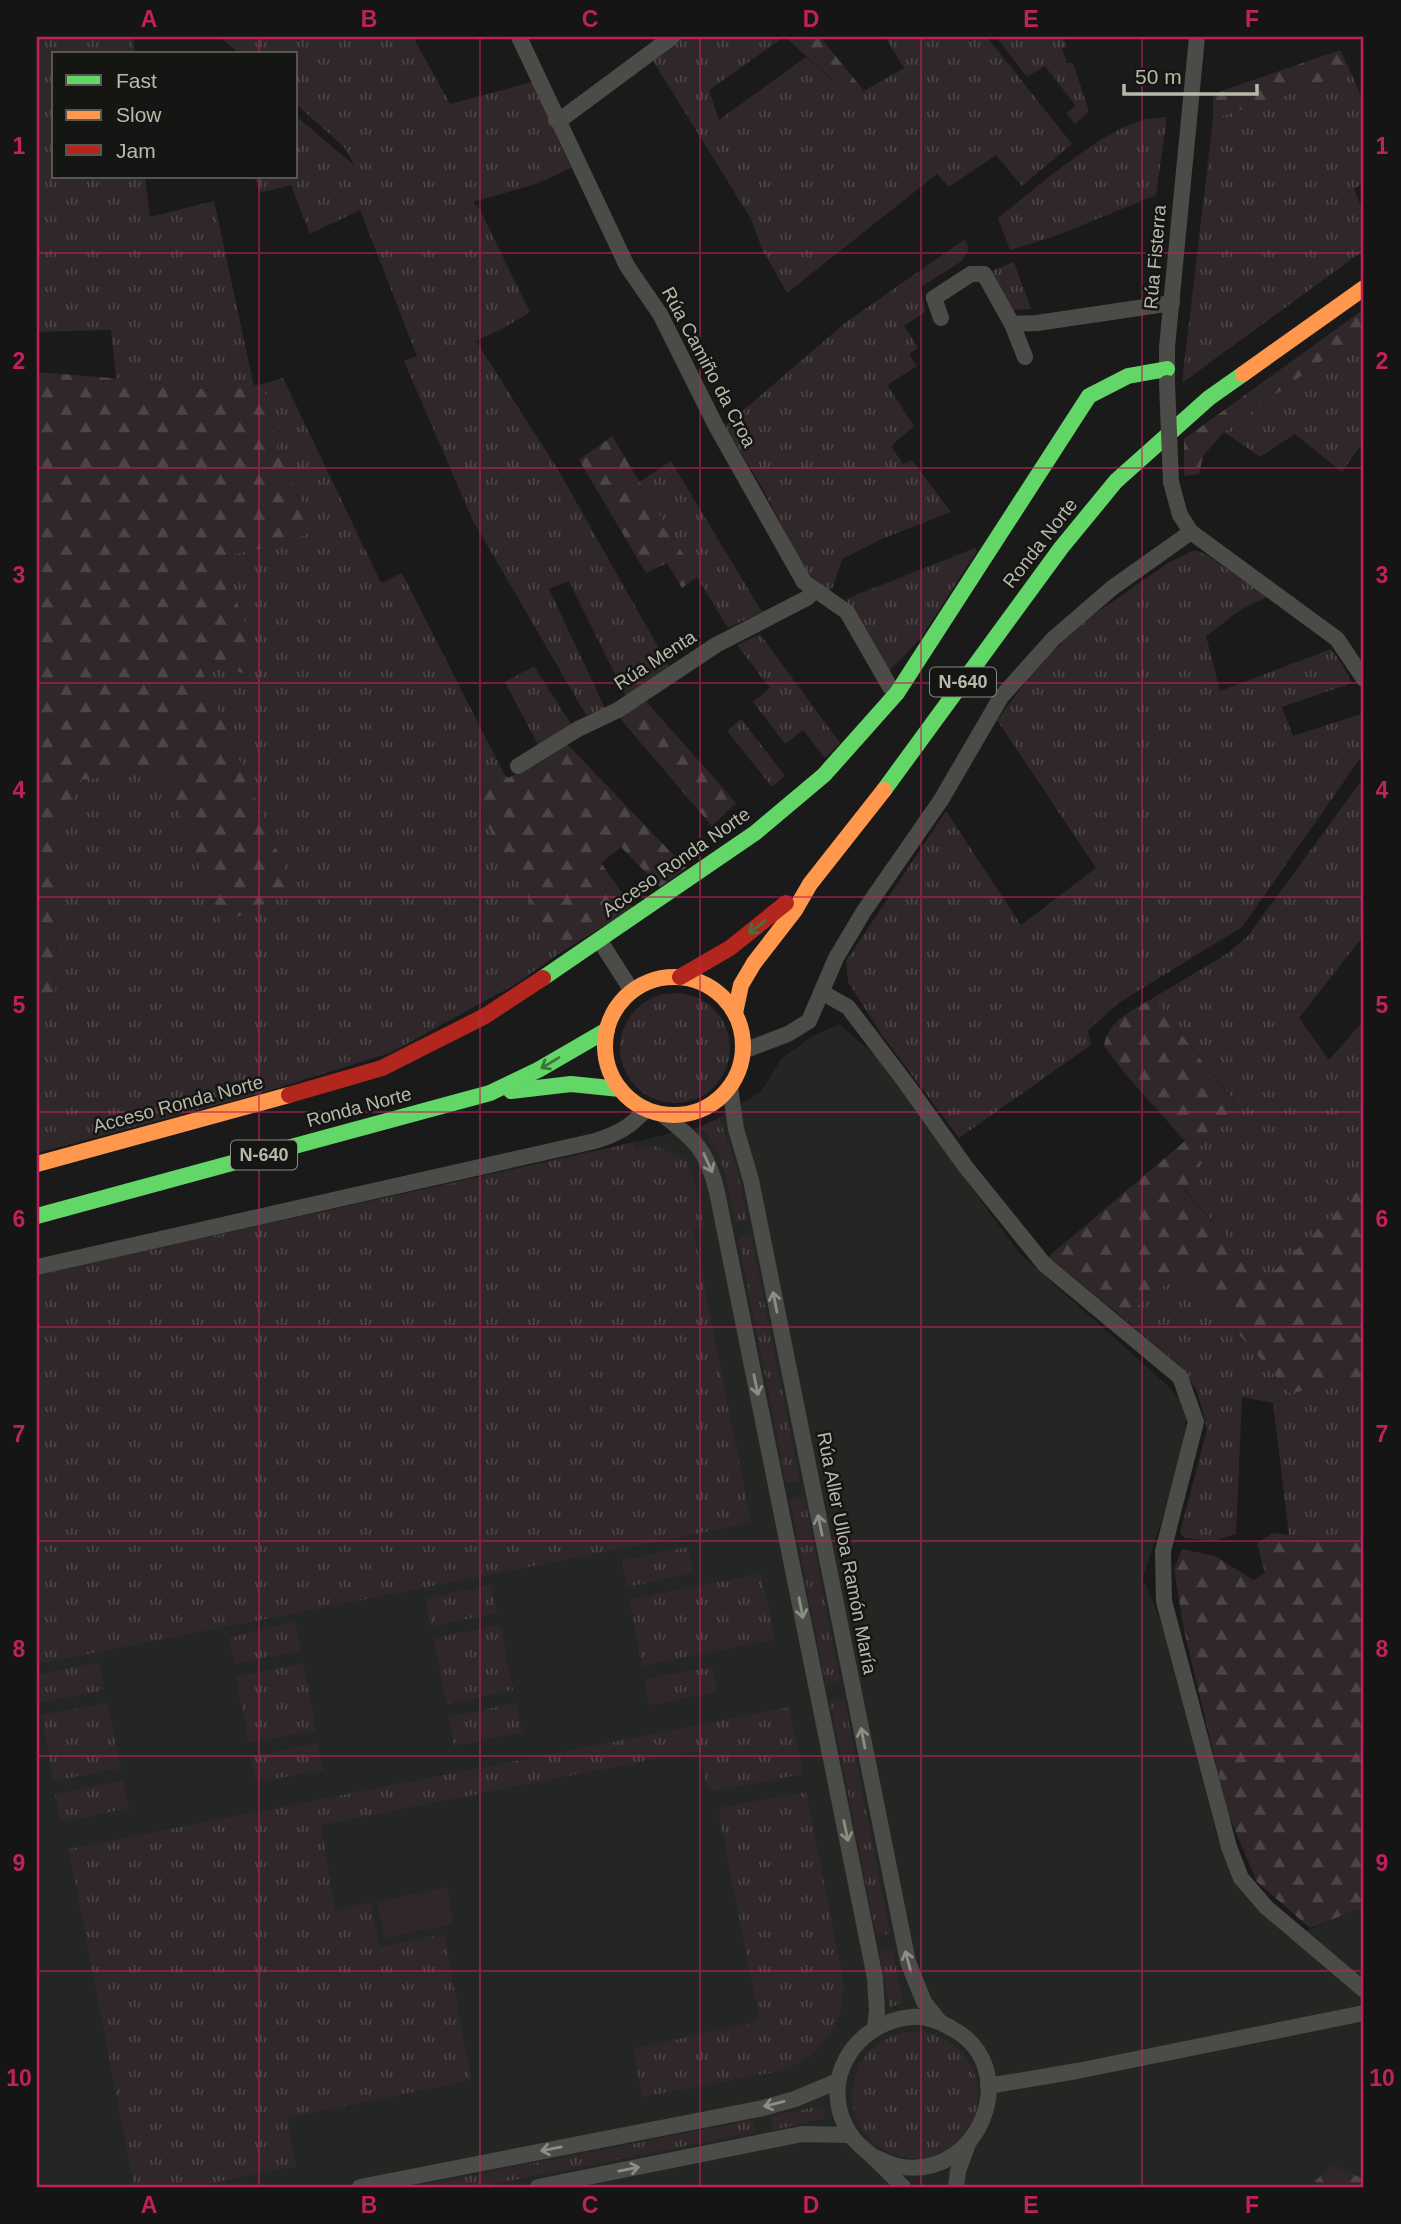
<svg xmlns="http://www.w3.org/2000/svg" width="1401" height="2224" viewBox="0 0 1401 2224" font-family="Helvetica,sans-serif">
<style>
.built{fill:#242624}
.grass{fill:url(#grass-tufts)}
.forest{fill:url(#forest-firs)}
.garden{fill:#30272a}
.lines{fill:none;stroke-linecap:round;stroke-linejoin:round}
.street{stroke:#4b4c48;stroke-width:16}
.fast{stroke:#63d668;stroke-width:16}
.slow{stroke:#ff974d;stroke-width:16}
.jam{stroke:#b3261e;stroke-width:16}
.street-bridge{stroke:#4b4c48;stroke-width:16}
.oneway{stroke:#3c763e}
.oneway2{stroke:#8c8e83}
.grid{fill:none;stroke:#c1205f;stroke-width:2;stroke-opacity:0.55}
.labels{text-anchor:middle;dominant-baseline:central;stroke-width:5;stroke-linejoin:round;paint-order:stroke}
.shield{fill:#151614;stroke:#86897e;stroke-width:2}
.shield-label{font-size:18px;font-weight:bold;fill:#b7baab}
.street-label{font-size:19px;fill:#b7baab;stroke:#151614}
.neatline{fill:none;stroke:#c1205f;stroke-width:2.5}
.grid-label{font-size:23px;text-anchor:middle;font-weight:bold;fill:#c1205f}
</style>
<defs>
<pattern id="grass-tufts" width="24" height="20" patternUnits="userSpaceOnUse" patternTransform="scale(1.75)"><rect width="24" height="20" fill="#30272a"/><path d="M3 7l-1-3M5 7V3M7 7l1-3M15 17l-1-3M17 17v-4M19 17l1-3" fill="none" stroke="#4c4446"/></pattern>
<pattern id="forest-firs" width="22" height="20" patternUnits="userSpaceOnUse" patternTransform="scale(1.75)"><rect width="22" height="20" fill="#30272a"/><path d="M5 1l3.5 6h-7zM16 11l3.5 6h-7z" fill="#4c4446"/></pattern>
</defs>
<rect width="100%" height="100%" fill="#1a1a1a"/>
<!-- built -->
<path class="built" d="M839,1024l36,31 144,198 147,131 13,14 7,19 -2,32 -41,129 19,46 56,216 23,47 47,51 76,-31v280h-1327v-912l663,-148 12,-5 49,-31 21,-33 31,-22z"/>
<!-- grass -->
<g class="grass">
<path d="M58,37h75l2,17h-81v123h91l5,40 64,-16 40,185 -35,5 -103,-13 -5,-48 -74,2v-294z"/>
<path d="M220,37h193l37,67 82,-22 39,86 -35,16 -63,18 7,8 50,102 -26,16 -28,13 81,127 113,200 -44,29 -57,-116 -20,8 56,119 -19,7 -114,-196 -68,-158 13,-5 -57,-146 -50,24 -19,-49 -31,8 -5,-16h41v-61l59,50 -11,-19 -48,-43v-50h-56z"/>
<path d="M681,37h103l-75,53 10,30 87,-63 49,43 9,-9 40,-23 -19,-31h102l85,107 -50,42 -26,-31 -47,32 -12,-13 -150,119 -25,-44 -11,-30 -99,-160z"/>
<path d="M996,37h67l4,10 -5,2 5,14h6l16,48 -14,13 -9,-11 10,-7 -31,-40 -18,11z"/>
<path d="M1351,73l13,30v81l-10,5 10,25v36l-182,133 31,-264z"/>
<path d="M1167,117l-11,78 -103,42 -43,13 -12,-32c37,-29 103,-88 148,-99 7,-1 14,-1 21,-2z"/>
<path d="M965,239l4,10 -7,12 -41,26 4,25 -21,14 14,22 -9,6 8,12 -30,19 27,41 -23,20 12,18 9,-4 39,52 -67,26 -42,21 -9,28 -6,5 -19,-15 -45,-88 -38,-63 120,-103z"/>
<path d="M1014,262l17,47 -19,1 -23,-38z"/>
<path d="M1364,330v111l-22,31 -47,-38 -35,23 -36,-25z"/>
<path d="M283,378l98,205 21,-10 102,201 -34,21 90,158 -46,32 -124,68 -132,41 -221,59v-157l18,-3 3,-95 -1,-72 25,-46 80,-14 60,158 71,-35 -93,-223 5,-7 40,15 5,-37 -30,-80 58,-12 38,-15 -37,-73 -16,-73z"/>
<path d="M671,461l91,151 -34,16 -89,-146z"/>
<path d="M975,548l2,3 -56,87 -33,34 -23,-33 -19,-40z"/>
<path d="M1195,550l12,5 60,42 -25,12 -36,27 14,55 111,-42 11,15 10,19 -70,24 11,29 71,-23v40l-122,174 -122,75 -32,28 3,15 -132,93 -77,-103 -34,-53 -2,-21 100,-150 75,114 75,-57 -99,-148 42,-56 50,-46 79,-55z"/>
<path d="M760,634l80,109 -15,15 -22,-28 -18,14 -32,-42 17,-14 -33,-43z"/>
<path d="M534,666l37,58 -33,21 -33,-63z"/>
<path d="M741,719l44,57 -13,11 -45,-56z"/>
<path d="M1364,777v158l-65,83 30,42 35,-40v165l-98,96 -82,-92 18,-26 -7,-12 43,-45 -85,-108 75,-45 20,-17z"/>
<circle cx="675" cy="1048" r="55"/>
<path d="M719,1118l17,47 11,54 -12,3c-7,-33 -10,-71 -35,-95z"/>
<path d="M633,1143l2,6 19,-3 32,13 7,18 11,49 -11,2 58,295 -714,141v-389z"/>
<path d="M751,1235l49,246 -14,2 -48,-247z"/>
<path d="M1184,1271l107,123 56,-16 17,5v150l-33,8 -42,-6 -16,-132 -31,-6 -6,137 -22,7 -30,-3 -4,-5 27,-104 -10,-38 -16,-24 -59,-50z"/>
<path d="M804,1495l36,187 -14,3 -36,-186z"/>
<path d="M688,1547l5,26 -66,14 -5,-27z"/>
<path d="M761,1574l14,65 -133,27 -12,-67z"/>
<path d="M491,1585l6,28 -66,13 -5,-28z"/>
<path d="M295,1622l6,29 -67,13 -5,-26z"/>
<path d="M500,1625l13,65 -67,14 -12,-66z"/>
<path d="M99,1662l5,28 -67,13v-28z"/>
<path d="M303,1663l13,67 -67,13 -13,-66z"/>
<path d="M712,1667l5,25 -68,13 -5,-26z"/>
<path d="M844,1699l46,235 -14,1 -46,-234z"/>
<path d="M107,1703l14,65 -67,13 -13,-66z"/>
<path d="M516,1703l6,29 -68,14 -5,-29z"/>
<path d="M789,1707l14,67 -90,17 -6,-4 -8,-37 -378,75 14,85 35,-8 10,45 64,-13 27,146 -184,38 9,48 -104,21h-58l-65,-338z"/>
<path d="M318,1743l6,27 -68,12 -5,-25z"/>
<path d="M123,1781l6,27 -68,14 -6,-28z"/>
<path d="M806,1792l38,193 -5,31 -10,18 -15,19 -15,9 -19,9 -138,26 -8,-45 3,-4 119,-26 3,-4 -40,-204 4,-7z"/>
<path d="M893,1949l10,54 -13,4 -11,-55z"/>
<circle cx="915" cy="2095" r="63"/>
<path d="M820,2106l6,5 -4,8 -49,11 -2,-14z"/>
<path d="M754,2120l2,12 -278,55h-66z"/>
</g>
<!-- forest -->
<g class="forest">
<path d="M785,37h35l44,54 -9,9z"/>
<path d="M1340,50l11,23 -138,46v-25z"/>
<path d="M1364,309v21l-140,102 -21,24 -4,18 -15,2v-37z"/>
<path d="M37,372l86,7 96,12 44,-7 16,73 37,73 -38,15 -58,12 30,80 -5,37 -39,-15 -6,7 93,223 -71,36 -60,-159 -80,14 -25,46 1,71 -3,96 -18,3z"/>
<path d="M612,436l85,141 -15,11 -15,-25 -21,10 -67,-113z"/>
<path d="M645,700l91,103 -24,23 -94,-110z"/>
<path d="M567,744l119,124 -26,19 -39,-40 -20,16 32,45 -73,45 -90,-158 34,-21 4,4 33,-16z"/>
<path d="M1153,998l85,109 -43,44 7,12 -18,27 81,90 99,-95v198l-17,-5 -56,16 -107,-123 -62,46 -74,-60 137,-116 -59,-66 -22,-29c4,-26 28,-35 49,-48z"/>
<path d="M1273,1533l58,8 33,-8v374l-54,21 -53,-46 -29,-68 -44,-184 -10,-61 8,-20 33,7 38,24 12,-7 -8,-30z"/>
<path d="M1332,2166l32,13v8h-46l-3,-6z"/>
</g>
<!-- garden -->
<path class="garden" d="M447,1887l7,37 -70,14 -7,-36z"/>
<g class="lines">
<!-- street -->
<g class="street">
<path d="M519,37l108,229 33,48 56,112 88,156 43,30 43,75 7,6"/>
<path d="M556,120l8,-3 108,-80"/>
<path d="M941,318l-7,-20 37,-24h13l28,50 25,-1 135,-20"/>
<path d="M1012,324l13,33"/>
<path d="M1167,380v-33l30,-310"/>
<path d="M1171,482l9,33 11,17 146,107 27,40"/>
<path d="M518,766l60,-37 40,-19 98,-65 91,-47 7,-7"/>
<path d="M600,941l32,50"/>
<path d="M823,993l25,14 57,75 60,84 79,98 136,113 16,45 -33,129 1,50 65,246 12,31 25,29 98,83"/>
<path d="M743,1051l45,-17 21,-13 27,-63 28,-47 77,-111 60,-103 52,-58 59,-51 79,-56"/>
<path d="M730,1087l6,42 15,51 157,782 16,40 15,19"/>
<path d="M662,1114c33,26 45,36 55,78l158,786 2,33 -2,16"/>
<path d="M37,1267l558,-126c22,-7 36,-14 51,-32"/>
<path d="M988,2086l89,-15 287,-58"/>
<path d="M872,2156c8,3 16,8 25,10 82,17 129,-99 54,-138 -12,-7 -26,-12 -40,-11 -58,6 -94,66 -61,117 6,10 15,15 23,23 10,9 20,20 30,30"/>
<path d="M360,2187l403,-79 32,-9 43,-18"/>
<path d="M538,2187l264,-53 49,1"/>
<path d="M956,2187l2,-16 10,-27"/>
</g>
<!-- fast -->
<g class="fast">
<path d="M884,790l177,-242 55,-67 93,-83 34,-24"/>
<path d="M543,978l212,-145 69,-58 73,-82 192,-297 39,-20 39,-7"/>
<path d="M511,1091l60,-7 49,5"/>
<path d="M37,1216l453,-123 48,-23 69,-40"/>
</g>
<!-- slow -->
<g class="slow">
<path d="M1243,374l121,-86"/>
<circle cx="674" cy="1046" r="69"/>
<path d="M735,1013l6,-28 13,-22 41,-53 15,-26 74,-94"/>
<path d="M37,1164l252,-69"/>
</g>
<!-- jam -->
<g class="jam">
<path d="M680,977l50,-29 56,-45"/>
<path d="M289,1095l93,-27 103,-52 58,-38"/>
</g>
<!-- street-bridge -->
<path class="street-bridge" d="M1167,383l4,99"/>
</g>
<!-- one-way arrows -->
<defs><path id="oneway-shaft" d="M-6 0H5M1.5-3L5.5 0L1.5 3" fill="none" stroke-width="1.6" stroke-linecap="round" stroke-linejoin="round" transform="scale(1.75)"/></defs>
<g class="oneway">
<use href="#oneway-shaft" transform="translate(757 927) rotate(142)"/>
<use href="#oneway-shaft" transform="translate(550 1063) rotate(149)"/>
</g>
<g class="oneway2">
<use href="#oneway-shaft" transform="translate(708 1163) rotate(66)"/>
<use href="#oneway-shaft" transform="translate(775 1302) rotate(-101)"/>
<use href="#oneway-shaft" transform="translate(756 1385) rotate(78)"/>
<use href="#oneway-shaft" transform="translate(820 1525) rotate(-102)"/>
<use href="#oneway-shaft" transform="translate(801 1608) rotate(79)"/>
<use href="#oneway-shaft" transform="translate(863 1738) rotate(-101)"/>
<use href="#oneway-shaft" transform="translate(846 1831) rotate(78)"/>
<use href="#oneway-shaft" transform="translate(908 1961) rotate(-105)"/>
<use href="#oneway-shaft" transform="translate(774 2104) rotate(166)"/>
<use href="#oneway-shaft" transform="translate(551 2149) rotate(169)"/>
<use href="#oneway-shaft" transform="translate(629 2169) rotate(-11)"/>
</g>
<!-- grid -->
<path class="grid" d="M259,37v17M480,37v2150M700,37v2150M921,37v2150M1142,37v2150M259,177v2010M37,253h1327M37,468h1327M37,683h1327M37,897h1327M37,1112h1327M37,1327h1327M37,1541h1327M37,1756h1327M37,1971h1327"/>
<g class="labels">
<!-- shield labels -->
<g class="shield">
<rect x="930" y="667.5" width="66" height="29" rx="5"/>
<rect x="231" y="1140.5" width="66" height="29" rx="5"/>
</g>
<g class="shield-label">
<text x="963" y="682">N-640</text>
<text x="264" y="1155">N-640</text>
</g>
<!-- street labels -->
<g class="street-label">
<text transform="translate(1155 257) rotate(-85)">Rúa Fisterra</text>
<text transform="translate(709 367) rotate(62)">Rúa Camiño da Croa</text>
<text transform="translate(1040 543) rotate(-52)">Ronda Norte</text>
<text transform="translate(655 660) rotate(-33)">Rúa Menta</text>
<text transform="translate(676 862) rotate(-35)">Acceso Ronda Norte</text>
<text transform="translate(178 1104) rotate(-15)">Acceso Ronda Norte</text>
<text transform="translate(359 1107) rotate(-15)">Ronda Norte</text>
<text transform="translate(847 1553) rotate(79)">Rúa Aller Ulloa Ramón María</text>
</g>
</g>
<!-- border -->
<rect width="1401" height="2224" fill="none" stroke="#151614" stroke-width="77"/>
<!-- legend -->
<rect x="52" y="52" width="245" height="126" fill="#151614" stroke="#565850" stroke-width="2"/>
<rect x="66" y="75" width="35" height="10" fill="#63d668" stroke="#565850" stroke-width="2"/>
<text x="116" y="88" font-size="21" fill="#b7baab">Fast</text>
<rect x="66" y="110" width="35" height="10" fill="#ff974d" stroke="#565850" stroke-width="2"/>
<text x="116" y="122" font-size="21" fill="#b7baab">Slow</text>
<rect x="66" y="145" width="35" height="10" fill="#b3261e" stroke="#565850" stroke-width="2"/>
<text x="116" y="158" font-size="21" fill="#b7baab">Jam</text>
<!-- scale -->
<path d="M1124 84v10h133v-10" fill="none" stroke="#b7baab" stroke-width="3.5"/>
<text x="1135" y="84" font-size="21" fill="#b7baab" stroke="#151614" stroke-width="5" paint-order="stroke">50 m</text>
<rect x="38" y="38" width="1324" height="2148" class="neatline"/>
<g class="grid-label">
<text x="149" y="27">A</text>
<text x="369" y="27">B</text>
<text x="590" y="27">C</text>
<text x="811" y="27">D</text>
<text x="1031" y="27">E</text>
<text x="1252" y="27">F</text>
<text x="19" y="154">1</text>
<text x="1382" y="154">1</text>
<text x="19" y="369">2</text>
<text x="1382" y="369">2</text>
<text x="19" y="583">3</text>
<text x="1382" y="583">3</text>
<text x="19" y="798">4</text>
<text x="1382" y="798">4</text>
<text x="19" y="1013">5</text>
<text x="1382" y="1013">5</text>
<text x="19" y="1227">6</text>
<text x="1382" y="1227">6</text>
<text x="19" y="1442">7</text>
<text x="1382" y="1442">7</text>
<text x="19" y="1657">8</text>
<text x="1382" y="1657">8</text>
<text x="19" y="1871">9</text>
<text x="1382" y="1871">9</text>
<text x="19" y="2086">10</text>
<text x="1382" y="2086">10</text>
<text x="149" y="2213">A</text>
<text x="369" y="2213">B</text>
<text x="590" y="2213">C</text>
<text x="811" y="2213">D</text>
<text x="1031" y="2213">E</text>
<text x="1252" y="2213">F</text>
</g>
</svg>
